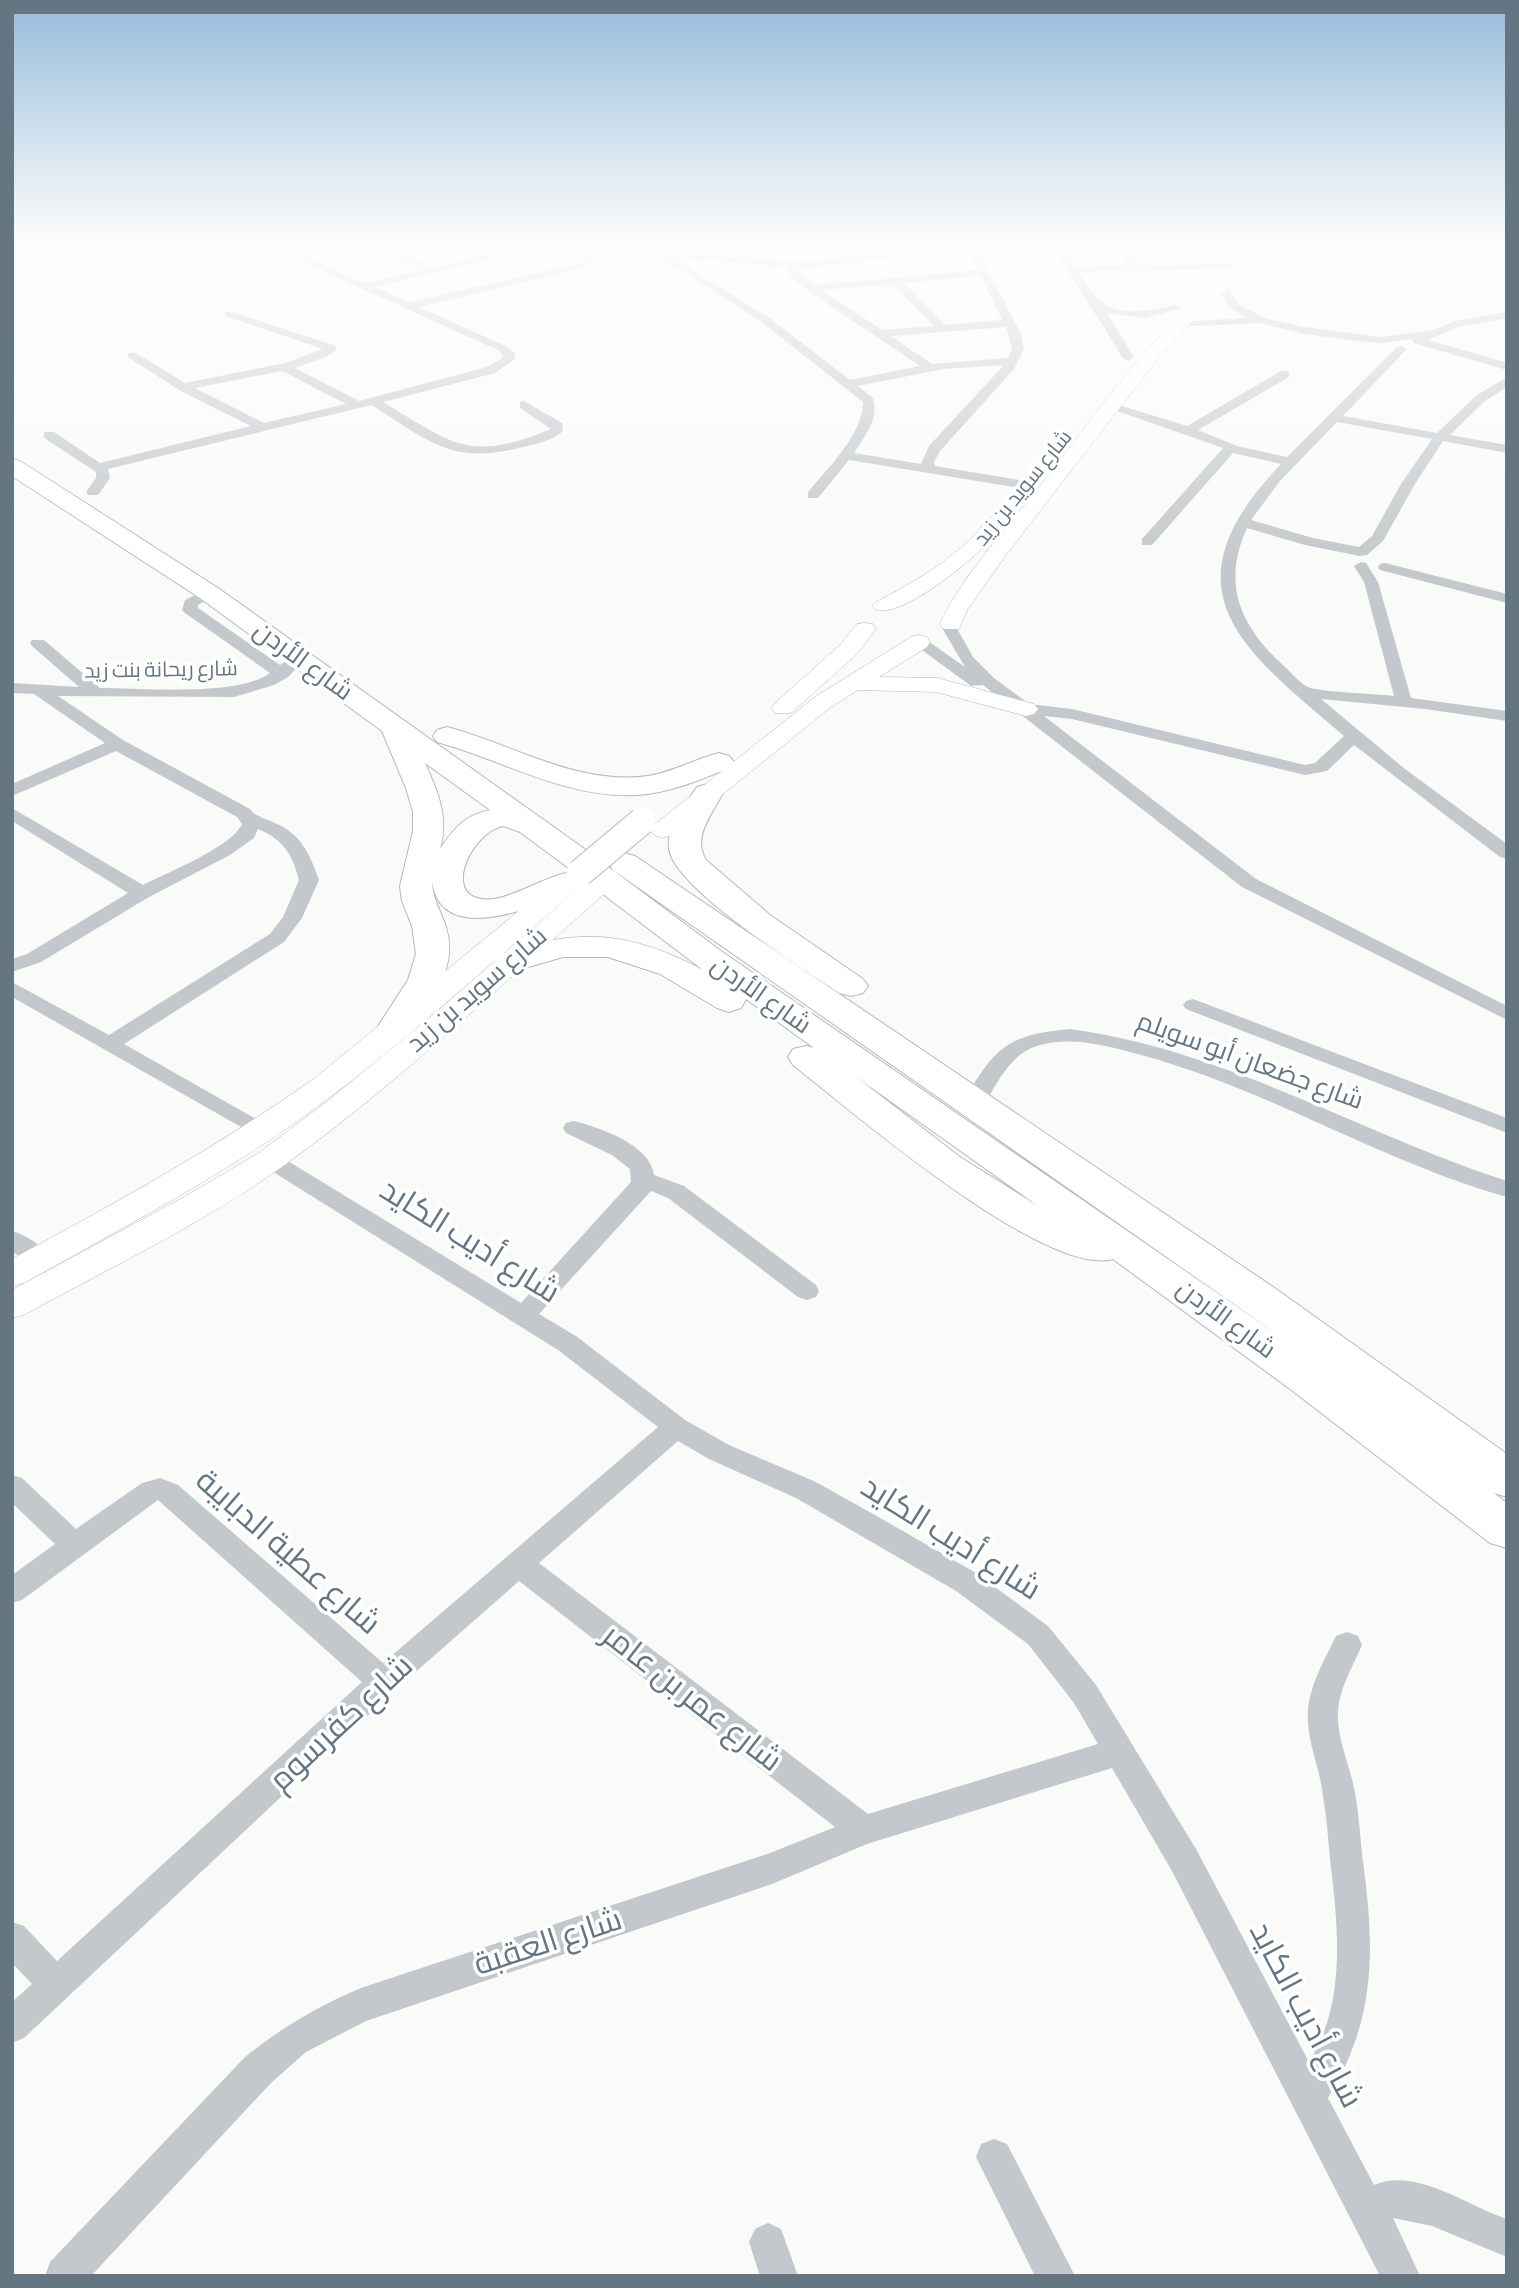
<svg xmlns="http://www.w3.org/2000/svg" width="1519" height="2288" viewBox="0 0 1519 2288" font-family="'Alegreya Sans',Cairo,sans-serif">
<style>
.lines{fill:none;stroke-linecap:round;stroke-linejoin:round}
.secondary-casing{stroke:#b3babf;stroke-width:1}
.highway-casing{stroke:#b4b9bd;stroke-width:2}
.street{fill:#c3c8cc;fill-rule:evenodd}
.secondary{fill:#fff;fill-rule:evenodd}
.highway{fill:#fff;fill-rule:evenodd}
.secondary-bridge-casing{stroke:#b3babf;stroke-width:29;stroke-linecap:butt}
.secondary-bridge{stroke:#fff;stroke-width:27}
.labels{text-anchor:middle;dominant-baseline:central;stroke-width:7;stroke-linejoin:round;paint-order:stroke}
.far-street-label{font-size:21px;fill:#657683;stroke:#fff}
.street-label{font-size:26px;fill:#657683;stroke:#fff}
.near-street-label{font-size:32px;fill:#657683;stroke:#fff}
</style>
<rect width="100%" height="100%" fill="#fafaf8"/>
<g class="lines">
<!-- secondary casing -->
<g class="secondary-casing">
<g id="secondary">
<path d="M1298,245h56l-7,4 -56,6 -21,7 -35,21 -32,27 -41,43 -156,202 -39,55 -8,19h-16l-3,-5c21,-47 68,-97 100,-138 53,-67 103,-142 169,-197 26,-22 55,-39 89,-44z"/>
<path d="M1461,245h27l19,4v8l-44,-9z"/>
<path d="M1000,513l10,6c-19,26 -102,99 -134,91l-4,-4 4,-4c34,-18 68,-37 96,-64 8,-9 16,-22 28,-25z"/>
<path d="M865,623l8,1 3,5 -20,26 -65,58h-16l-4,-5 4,-5 65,-58 17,-21z"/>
<path d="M919,635l8,2 3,5 -3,5 -48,30 58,1 97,26 4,5 -4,5 -8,2 -90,-24 -78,-2 -27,17 -159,128 -9,3 -9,-3 -4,-5 4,-5 161,-128 96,-60z"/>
<path d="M602,874l9,2 4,6 -4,6c-107,94 -212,195 -328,278 -79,57 -174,102 -259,149l-12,3v-28l174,-94 73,-43 66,-50 108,-88 160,-139z"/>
<path d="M568,876l9,2 4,6 -4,6c-90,76 -178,158 -274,227 -88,63 -185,113 -279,166l-12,3v-27c104,-56 207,-113 303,-181l244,-200z"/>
</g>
</g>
<!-- highway casing -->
<g class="highway-casing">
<g id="highway">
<path d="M12,459l8,2 198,127 361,257 142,106 563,388 -671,-469 -5,-7 5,-7 11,-3 11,3 641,433 231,165v43l-13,-4 13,10v45l-17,-5 -196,-151 -181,-133c-68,19 -264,-150 -320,-194l-5,-8 5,-8 13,-3 8,2 -68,-49 -5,9 -12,4 -12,-4 -57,-34 -52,-17h-45l-52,15 -12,-3 -5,-7 5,-7c80,-28 129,-24 204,15l-116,-88 -4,6c-36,13 -142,64 -151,-7 0,17 9,30 14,46 13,42 -16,76 -38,109l-13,3 -13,-3 -5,-8 31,-48 8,-26 -4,-28 -10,-25 -2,-15 13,-55v-19l-7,-24 -24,-57 -182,-133 -188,-122zM425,763l65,47c-25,5 -36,18 -50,39 9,-32 -2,-57 -15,-86zM503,826l17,6 54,40c-28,1 -73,37 -100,25 -27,-12 0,-65 29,-71zM855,1076l183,130 -78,-49z"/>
<path d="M447,727c65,17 131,59 201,49 25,-4 47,-17 71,-23l10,3 5,6 -5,6c-29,12 -60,25 -92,27 -70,4 -134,-35 -200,-53l-4,-6 4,-6z"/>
<path d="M708,784l11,3 4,6c-11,21 -31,44 -17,67l64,55 93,64 5,7 -5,7 -12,3 -12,-3c-36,-24 -164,-104 -170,-144 -3,-21 17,-46 28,-62z"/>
</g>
</g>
<!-- street -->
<g class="street">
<path d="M265,245h13l87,38 55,-13 -44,-25h12l43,22 99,-22h17l-172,42 34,15 168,-38 10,-7 -8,-12h10l9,13 -13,10 -166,39 89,40 7,7v5l-20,14 -112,29c70,42 86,61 168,27l-31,-21v-6l4,-1 38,22 1,8c-9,9 -27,13 -40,16 -72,19 -93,-6 -152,-42l-263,64 2,9 -12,17h-10l-2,-3 10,-14v-6l-52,-34v-6h10l46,31 151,-37 -72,-36 -51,-33v-4h8l49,30 100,-20 38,-14 -98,-33v-4h8l103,34v4l-10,7 -31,11 64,33 128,-34 16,-9 -3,-7zM282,371l64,33 -82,19 -69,-35z"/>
<path d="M447,245h40l-26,5z"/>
<path d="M622,245h20l48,9 118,8 141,-17h29l-2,2 45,87 3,15 -10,20 -74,82 -6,11 1,4 90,15 7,4 -7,4 -176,-29 -31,38h-10v-6c20,-24 55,-58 55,-90l-103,-81 -107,-68zM967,249l11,21 -165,15 -17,-18 12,1zM671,257l114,10 6,10 16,13 113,76 -70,14 -82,-63zM981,276l21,44 -57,5 -41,-42zM893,284l41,42 -52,4 -60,-40zM1006,327l6,22 -4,9 -76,6 -41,-28zM1004,365l-75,81 -8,18 -67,-11c10,-16 26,-35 19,-55l-15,-12 86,-17z"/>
<path d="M1054,245h10l11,21 52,-1 -11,-20h10l11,20 92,-2 5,3 -5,3 -150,3c6,9 14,25 24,31 21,14 50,7 72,2l6,3 -36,10 -38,-5 27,44 -6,4 -6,-4c-22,-38 -49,-73 -68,-112z"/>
<path d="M1219,285h8l11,19 27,14 39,9 77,10 52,-7 22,-9 52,-9v6l-49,9 -30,13 79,23v7l-94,-27v-4l-32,4 -14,-1 -63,-8 -44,-11 -85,4 -2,-2 6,-3 66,-4 -17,-12 -10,-19z"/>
<path d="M1401,346l6,3 -2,2 -62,65 94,17 40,-38 30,-18v10l-22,14 -35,34 57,10v8l-64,-12 -28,43 -32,57 -16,14 -7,1 -55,-11 -58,-17c-26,57 -6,99 37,138 7,6 16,18 24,21 11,5 70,7 86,9l-30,-114 -10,-16 7,-4 5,1 12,19 33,116 96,13v10l-82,-12 -104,-10 84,70 102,75v15l-7,-2 -146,-112 -27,26 -22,4 -233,-56 -28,-3 212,163 251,127v14l-265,-133 -259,-202 -12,1 -60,-44 8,-5 6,2 40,28 -23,-39 3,-3h10l18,32 21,21 35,26 43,5 233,56 10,-2 29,-27c-104,-88 -183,-147 -63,-272l-48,-11 -81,92h-10v-6l81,-91 -117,-41 6,-4 75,23 94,-55h8v6l-91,53 39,16 50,11 110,-110zM1337,422l95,17 -31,45 -29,52 -13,11 -46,-9 -62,-18 29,-39z"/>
<path d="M1385,563l122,31v9l-127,-33 -2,-3 2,-3z"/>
<path d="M209,588l8,5 -19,12v3l82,57 19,-12 6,2 2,3 -19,19 -14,8 -40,12 -176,-1 65,44 127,69c6,8 16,10 25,14 26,11 35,31 44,57l-17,38 -18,24 -160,102 146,83 3,5 -3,5 -8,2 -250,-142v-15l97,53 161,-101 13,-17 16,-37c-7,-26 -15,-40 -41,-51l-4,9 -24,17 -81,42 -108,65 -29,10v-13l15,-5 101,-61 -116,-72v-13l131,77c23,-12 89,-38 99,-61l-5,-7 -121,-66 -104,45v-12l93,-41 -71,-49 -22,-1v-10l67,4 -47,-41 -2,-3 2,-3h12l56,48c41,0 139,9 170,-15l-85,-60 -3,-3 3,-10z"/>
<path d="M1193,999l314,119v15l-321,-124 -3,-4 3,-4z"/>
<path d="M1070,1029c156,21 289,104 437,152v16c-126,-35 -239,-108 -366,-142 -32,-9 -71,-20 -104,-9 -28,8 -41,40 -55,62h-16l-3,-5c31,-56 44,-68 107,-74z"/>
<path d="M574,1121c26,7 76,23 80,54l30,11 132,99 3,6 -3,6 -9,3 -9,-3 -130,-99 -17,-7 -112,123 37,22 109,84 44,25 87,37 66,37 94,54 72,53 48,59 100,164 113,213c38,-60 29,-136 21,-203 -2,-23 -4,-47 -8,-70 -4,-26 -16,-51 -14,-78 2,-27 17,-52 28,-75l11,-4 11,4 4,9c-9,21 -22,42 -24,65 -2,27 11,52 16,78 5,24 6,49 9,74 12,88 13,158 -35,236l46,87c42,-18 93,21 133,34v38l-75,-31 -39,-8 27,58h-40l-208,-405 -60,-103 -245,76 -95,40 -406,137 -60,31 -35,31 -180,193h-46l5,-14 195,-205c36,-29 73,-51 116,-69l409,-135 65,-26 -316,-246 -125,110 -370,347 -12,5v-41l20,-18 -20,-21v-41l12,4 33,35 305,-279 -204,-182 -136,100 -10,3v-28l43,-31 -43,-41v-28l10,3 54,51 66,-46 18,-5 18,7 205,178 275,-236 -100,-77 -296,-185 -3,-5 3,-5 8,-3 8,3 243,148 110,-121 -1,-13 -18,-14 -46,-22 -3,-5 3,-5zM678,1441l31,18 87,39 160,93 72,53 46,59 24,41 -230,70 -329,-251z"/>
<path d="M12,1231c14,4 33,16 40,28l-3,6c-16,5 -25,-5 -37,-14z"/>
<path d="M994,2139l13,5 68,132h-40l-59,-119 5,-13z"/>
<path d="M768,2223l13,6 17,47h-38l-11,-34 6,-13z"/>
</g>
<!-- secondary -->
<use href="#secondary" class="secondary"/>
<!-- highway -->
<use href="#highway" class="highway"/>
<!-- secondary-bridge casing -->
<g class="secondary-bridge-casing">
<path id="secondary-bridge" d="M580,873l62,-52"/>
</g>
<!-- secondary-bridge -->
<use href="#secondary-bridge" class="secondary-bridge"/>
</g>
<!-- sky -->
<linearGradient id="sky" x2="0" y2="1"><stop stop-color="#96bcdc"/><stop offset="0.43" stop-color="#fdfdfc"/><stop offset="1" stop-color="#fdfdfc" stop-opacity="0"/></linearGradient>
<rect width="1519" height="565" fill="url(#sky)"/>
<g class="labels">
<!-- far-street labels -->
<g class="far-street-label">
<text transform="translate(1023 488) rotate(-51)">شارع سويد بن زيد</text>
<text transform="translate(161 670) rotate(-1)">شارع ريحانة بنت زيد</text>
</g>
<!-- street labels -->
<g class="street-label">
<text transform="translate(303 661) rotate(36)">شارع الأردن</text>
<text transform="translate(477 990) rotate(-41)">شارع سويد بن زيد</text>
<text transform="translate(761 995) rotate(35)">شارع الأردن</text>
<text transform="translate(1250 1061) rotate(20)">شارع جضعان أبو سويلم</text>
<text transform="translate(1226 1319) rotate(36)">شارع الأردن</text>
</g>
<!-- near-street labels -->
<g class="near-street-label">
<text transform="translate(470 1241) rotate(32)">شارع أديب الكايد</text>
<text transform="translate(951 1538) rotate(32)">شارع أديب الكايد</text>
<text transform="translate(288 1552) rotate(41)">شارع عطية الدبايبة</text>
<text transform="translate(692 1698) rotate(38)">شارع عمر بن عامر</text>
<text transform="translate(341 1723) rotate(-43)">شارع كفرسوم</text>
<text transform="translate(548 1942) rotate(-18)">شارع العقبة</text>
<text transform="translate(1306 2015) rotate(62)">شارع أديب الكايد</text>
</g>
</g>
<!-- border -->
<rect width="1519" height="2288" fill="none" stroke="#657683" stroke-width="28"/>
</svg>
